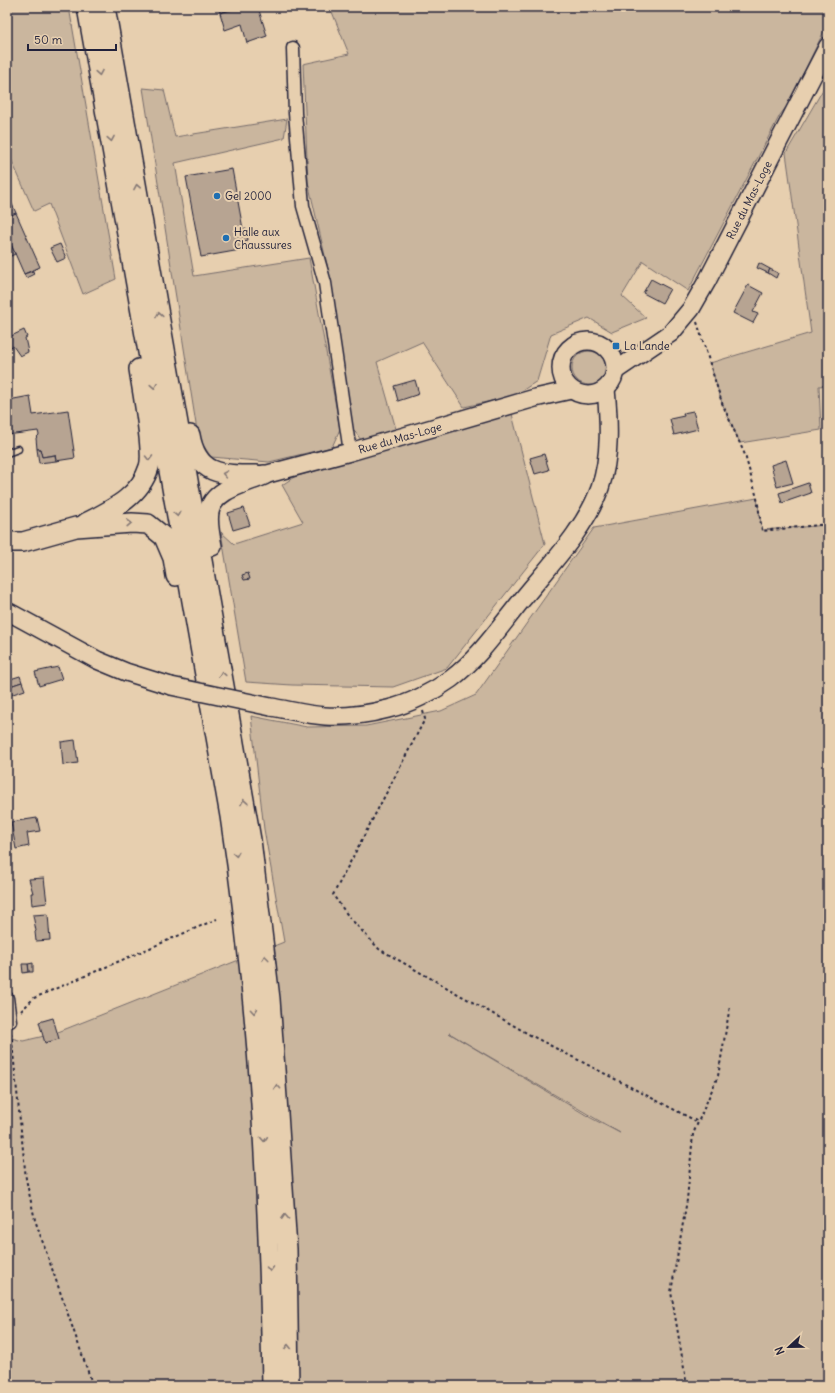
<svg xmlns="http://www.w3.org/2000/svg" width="835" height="1393" viewBox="0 0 835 1393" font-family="Delius,sans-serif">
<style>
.green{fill:#cab69e;stroke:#766c6c;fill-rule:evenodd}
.building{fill:#b7a492;stroke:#22223b}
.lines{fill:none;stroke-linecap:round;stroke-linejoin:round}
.service-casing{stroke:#22223b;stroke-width:9}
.minor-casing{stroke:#22223b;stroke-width:15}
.secondary-casing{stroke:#22223b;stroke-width:20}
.trunk-casing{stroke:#22223b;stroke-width:22}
.path{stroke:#22223b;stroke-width:2;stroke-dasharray:3 3;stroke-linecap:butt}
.service{stroke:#e7cfaf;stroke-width:6}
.minor{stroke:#e7cfaf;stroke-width:12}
.secondary{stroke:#e7cfaf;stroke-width:17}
.trunk{stroke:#e7cfaf;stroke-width:19}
.secondary-bridge-casing{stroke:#22223b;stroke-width:20;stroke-linecap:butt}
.secondary-bridge{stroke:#e7cfaf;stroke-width:17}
.oneway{stroke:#847875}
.poi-dot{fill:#1f6fb2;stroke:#e7cfaf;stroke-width:1.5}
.labels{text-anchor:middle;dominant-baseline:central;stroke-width:4;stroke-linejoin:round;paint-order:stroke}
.poi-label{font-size:11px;fill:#22223b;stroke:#e7cfaf;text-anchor:start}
.street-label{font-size:11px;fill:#22223b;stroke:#e7cfaf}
</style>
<rect width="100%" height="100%" fill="#e7cfaf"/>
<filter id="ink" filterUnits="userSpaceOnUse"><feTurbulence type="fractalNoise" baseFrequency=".025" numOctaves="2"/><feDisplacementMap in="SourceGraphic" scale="8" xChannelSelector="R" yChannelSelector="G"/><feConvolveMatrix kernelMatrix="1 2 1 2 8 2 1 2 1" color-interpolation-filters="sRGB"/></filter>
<g filter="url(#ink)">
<!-- green -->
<g class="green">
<path d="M7,7h62l47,272 -33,15 -34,-90 -15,7 -27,-61z"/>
<path d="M330,7h498v16l-41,83 -7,9 -92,176 -45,-30 -21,35 24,22 -34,14 -23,-14 -38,16 -14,47 -23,15 -50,11 -42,-65 -45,20 19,67 -35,11 -8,-11 -24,-156 -21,-91 -5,-118 46,-10z"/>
<path d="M828,81v304l-9,1 2,44 -81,13 -18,-40 -12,-40 101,-30 -25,-180z"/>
<path d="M143,88l21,2 11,47 112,-18 -3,19 -109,25 19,113 115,-18 31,171 -8,18 -63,15 -58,-5 -13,-20z"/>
<circle cx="589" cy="368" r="17"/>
<path d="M512,414l33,130 -98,124 -54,19 -101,-2 -46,-3 -25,-150 13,12 69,-22 -21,-37 12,-8z"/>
<path d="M757,498l5,32 66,-5v861h-821v-349l16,4 30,-7 231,-92 -20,-113 -13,-113 56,11 59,-1 75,-15 35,-16 118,-167zM449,1033l171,100 -29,-15z"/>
</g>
<!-- building -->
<g class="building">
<path d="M219,7h22l-21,6z"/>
<path d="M241,7h17l9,29 -20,7 -5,-19 -17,6 -5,-17z"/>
<path d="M232,169l11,60 3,-1 2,12 -3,1 1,8 -45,8 -15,-80z"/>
<path d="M8,195l8,18 -9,4v-21z"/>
<path d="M16,213l24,54 -16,7 -17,-39v-18z"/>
<path d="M7,235l8,19 -8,4z"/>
<path d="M60,244l6,14 -9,4 -7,-14z"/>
<path d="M759,263l11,6 -2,4 -11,-5z"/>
<path d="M770,269l8,4 -2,5 -8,-5z"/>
<path d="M33,271l1,3 -8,4 -2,-4z"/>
<path d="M651,279l19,10 -8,14 -19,-10z"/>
<path d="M748,285l15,8 -10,19 5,2 -5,9 -20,-10z"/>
<path d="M24,330l3,7 -2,1 3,14 -8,4 -7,-10 -6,2v-10z"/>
<path d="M415,380l4,14 -21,7 -4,-15z"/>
<path d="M30,396l3,19 35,-5 7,48 -19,3 -1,-6 -13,2 -2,-8h-3l-1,-11 3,-3 -1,-4 -31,4v-33l7,-3z"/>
<path d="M693,411l5,18 -24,6 -4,-16 14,-3 -1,-3z"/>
<path d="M37,449h3l2,8 13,-2 1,6 -17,2z"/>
<path d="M544,454l5,16 -14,4 -5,-16z"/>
<path d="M786,460l7,23 -16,4 -6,-22z"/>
<path d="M808,483l3,10 -29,10 -3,-10z"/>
<path d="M244,508l6,17 -17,5 -5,-17z"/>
<path d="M248,573l2,6 -6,1 -2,-5z"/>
<path d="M58,667l4,12 -23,7 -4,-14z"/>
<path d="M20,676l2,6 -15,5v-7z"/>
<path d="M22,682l3,8 -18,6v-9z"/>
<path d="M75,740l3,23 -15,2 -2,-23z"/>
<path d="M37,818l3,13 -13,2 2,13 -13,3 -5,-27z"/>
<path d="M44,878l3,25 -15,2 -1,-12h2l-4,-14z"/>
<path d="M48,914l2,26 -14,1 -1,-9 1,-1 -3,-16z"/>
<path d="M33,963v9h-4l-1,-8z"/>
<path d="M22,964h6l1,8 -6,1z"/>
<path d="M53,1018l6,21 -14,4 -6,-21z"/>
</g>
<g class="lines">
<!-- service casing -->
<g class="service-casing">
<path id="service" d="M7,453l11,-4"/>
</g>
<!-- minor casing -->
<g class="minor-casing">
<g id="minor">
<path d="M293,48l2,65 8,93 22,77 25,169"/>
<path d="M7,998l3,23 -3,1"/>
</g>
</g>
<!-- secondary casing -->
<g class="secondary-casing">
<g id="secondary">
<circle cx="588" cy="368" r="27"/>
<path d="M615,371l56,-38 20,-24 16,-28 121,-235"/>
<path d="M264,475l86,-23 185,-54 36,-8"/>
<path d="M7,611l90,49 29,12 45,14"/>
<path d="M271,707c18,3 37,8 54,9 20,1 44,-2 63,-7 21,-5 45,-17 63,-30 28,-21 48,-51 70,-78 28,-35 64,-71 79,-113 11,-32 9,-67 6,-99"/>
</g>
</g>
<!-- trunk casing -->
<g class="trunk-casing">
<g id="trunk">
<path d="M87,7l143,809c29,189 39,379 42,570"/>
<path d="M105,7l146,833 19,159 7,99 10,151 2,137"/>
<path d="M190,435c7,41 33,40 67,40"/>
<path d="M86,523c25,-13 54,-26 63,-56 5,-15 -7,-78 -10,-98"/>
<path d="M7,542h16l53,-15 56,-4 16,1 16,13 9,21 3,18"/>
<path d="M212,546c-2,-10 -5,-23 -3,-34 4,-23 37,-29 55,-37"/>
</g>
</g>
<!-- path -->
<g class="path">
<path d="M697,322l25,81 23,52 12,43 5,33 66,-7"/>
<path d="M423,711l2,8 -92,176 16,22 30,32 153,87 166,86"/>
<path d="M21,1011l13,-13 183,-79"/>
<path d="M11,1033l15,146 9,41 58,166"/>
<path d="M687,1386l-16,-94 16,-92 6,-66 25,-58 12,-70"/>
<path d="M806,1386l22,-2"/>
</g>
<!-- service -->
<use href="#service" class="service"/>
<!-- minor -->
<use href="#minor" class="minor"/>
<!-- secondary -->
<use href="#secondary" class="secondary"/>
<!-- trunk -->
<use href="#trunk" class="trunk"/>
<!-- secondary-bridge casing -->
<g class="secondary-bridge-casing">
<path id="secondary-bridge" d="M171,686l100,21"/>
</g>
<!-- secondary-bridge -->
<use href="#secondary-bridge" class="secondary-bridge"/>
</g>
<!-- one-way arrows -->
<defs><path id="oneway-chevron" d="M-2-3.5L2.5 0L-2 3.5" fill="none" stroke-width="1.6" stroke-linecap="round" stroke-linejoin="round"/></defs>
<g class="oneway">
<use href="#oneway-chevron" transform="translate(99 73) rotate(80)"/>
<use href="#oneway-chevron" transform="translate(111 139) rotate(80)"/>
<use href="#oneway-chevron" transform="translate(137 187) rotate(-100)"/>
<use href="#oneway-chevron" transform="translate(159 315) rotate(-100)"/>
<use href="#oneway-chevron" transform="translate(154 386) rotate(80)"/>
<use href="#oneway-chevron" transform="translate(149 458) rotate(89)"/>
<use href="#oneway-chevron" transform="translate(225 474) rotate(-170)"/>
<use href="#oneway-chevron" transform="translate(177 514) rotate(80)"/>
<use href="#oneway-chevron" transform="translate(129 523) rotate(-2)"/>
<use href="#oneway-chevron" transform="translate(222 674) rotate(-100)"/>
<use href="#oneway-chevron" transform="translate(244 802) rotate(-100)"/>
<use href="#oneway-chevron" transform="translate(236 854) rotate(81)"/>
<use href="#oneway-chevron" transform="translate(265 958) rotate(-97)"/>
<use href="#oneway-chevron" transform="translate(254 1011) rotate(86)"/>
<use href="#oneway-chevron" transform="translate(277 1087) rotate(-94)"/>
<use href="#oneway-chevron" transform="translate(264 1139) rotate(86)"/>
<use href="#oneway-chevron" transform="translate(285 1217) rotate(-93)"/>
<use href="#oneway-chevron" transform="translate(270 1269) rotate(89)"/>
<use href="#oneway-chevron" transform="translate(288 1347) rotate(-91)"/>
</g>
</g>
<!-- markers -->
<g class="poi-dot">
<circle cx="217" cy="196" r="4"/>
<circle cx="226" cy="238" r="4"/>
<rect x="612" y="342" width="8" height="8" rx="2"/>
</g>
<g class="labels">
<!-- poi labels -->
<g class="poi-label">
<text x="225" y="196">Gel 2000</text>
<text x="234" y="232">Halle aux<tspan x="234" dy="13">Chaussures</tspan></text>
<text x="624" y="346">La Lande</text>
</g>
<!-- street labels -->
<g class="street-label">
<text transform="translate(749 200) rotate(-63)">Rue du Mas-Loge</text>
<text transform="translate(400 438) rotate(-16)">Rue du Mas-Loge</text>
</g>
</g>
<!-- margin -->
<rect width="835" height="1393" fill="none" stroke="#e7cfaf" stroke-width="24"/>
<rect x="12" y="12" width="811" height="1369" fill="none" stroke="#22223b" stroke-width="1.5" filter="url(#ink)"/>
<!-- north arrow -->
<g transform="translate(789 1347) rotate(248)" stroke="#e7cfaf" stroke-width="3" paint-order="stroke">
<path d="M0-3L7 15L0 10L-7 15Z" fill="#22223b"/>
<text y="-6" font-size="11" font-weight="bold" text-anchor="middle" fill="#22223b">N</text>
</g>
<!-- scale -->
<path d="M28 44v6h88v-6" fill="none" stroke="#22223b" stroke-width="2"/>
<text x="34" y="44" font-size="12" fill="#22223b" stroke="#e7cfaf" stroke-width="3" paint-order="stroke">50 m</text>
</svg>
